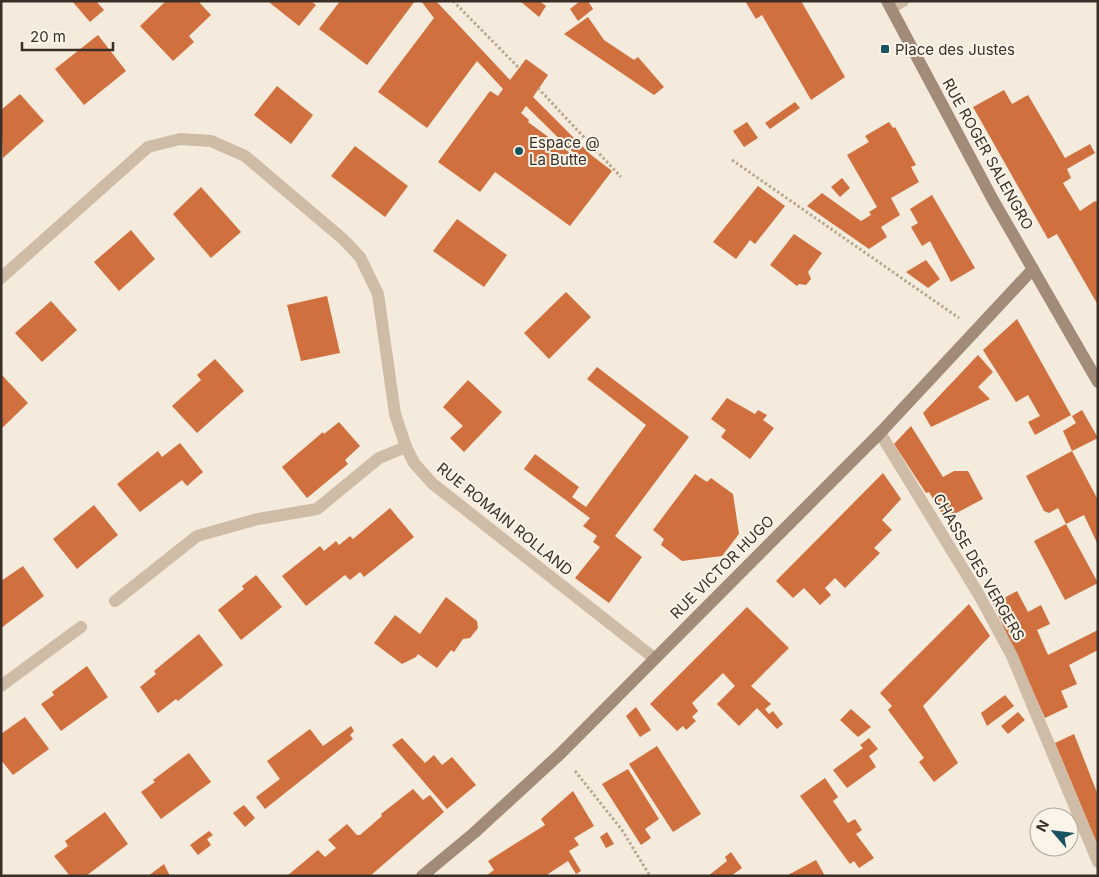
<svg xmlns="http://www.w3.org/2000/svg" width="1099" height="877" viewBox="0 0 1099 877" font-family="Inter,sans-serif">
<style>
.building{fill:#d0703e;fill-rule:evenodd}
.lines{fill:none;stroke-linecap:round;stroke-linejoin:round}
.path{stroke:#baa790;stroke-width:3;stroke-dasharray:2.5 2.5;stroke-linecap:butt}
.lane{stroke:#cebca7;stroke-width:12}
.street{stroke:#cebca7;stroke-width:12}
.secondary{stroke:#a28b78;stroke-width:12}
.poi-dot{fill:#19535f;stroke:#fbf5e9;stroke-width:2}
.labels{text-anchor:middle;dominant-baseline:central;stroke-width:4;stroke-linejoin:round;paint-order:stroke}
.poi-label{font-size:15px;fill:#392f28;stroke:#fbf5e9;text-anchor:start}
.street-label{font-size:15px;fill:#392f28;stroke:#fbf5e9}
</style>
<rect width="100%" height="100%" fill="#f4ebdc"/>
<!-- building -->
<g class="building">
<path d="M72,1h24l8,9 -14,12z"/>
<path d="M166,1h32l13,14 -22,21 5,6 -21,19 -33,-35z"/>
<path d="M271,1h40l5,4 -17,21 -29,-23z"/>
<path d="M340,1h75l-48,64 -48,-36z"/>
<path d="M421,1h15l74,79 16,-21 22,16 -15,22 57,57 22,17 -42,55 -75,-54 -15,20 -42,-30 52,-71 8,5 5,-7 -26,-28 -50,67 -49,-36 56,-74zM526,106l59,58 -57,-42 1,-2 -8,-7z"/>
<path d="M520,1h19l7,5 -7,11z"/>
<path d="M580,1h8l5,8 -15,12 -8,-12z"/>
<path d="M745,1h56l44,76 -34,23 -49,-85 -6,4z"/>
<path d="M588,17l16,23 30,20 4,-3 26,30 -10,8 -90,-61z"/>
<path d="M98,35l28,36 -42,34 -29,-36z"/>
<path d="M277,86l36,29 -22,29 -37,-29z"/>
<path d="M1004,90l8,14 16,-9 37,63 25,-14 5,9 -28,16 4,9 -8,5 17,28 15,-10 3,2v102l-41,-71 -9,5 -75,-132z"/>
<path d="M20,94l24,27 -41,37 -2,-48z"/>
<path d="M795,102l5,6 -30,21 -5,-6z"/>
<path d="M747,122l11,16 -14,9 -11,-16z"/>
<path d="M889,122l4,6 2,-1 21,38 -5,2 8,15 -28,16 9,17 -19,12 6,10 -18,12 -62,-43 15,-13 39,28 10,-6 -2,-3 8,-5 -30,-52 22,-13 -4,-6z"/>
<path d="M355,146l53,40 -23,31 -54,-41z"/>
<path d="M842,178l8,10 -10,9 -9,-10z"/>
<path d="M758,186l27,20 -30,38 -5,-4 -14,19 -23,-17z"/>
<path d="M201,187l40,45 -30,26 -38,-44z"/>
<path d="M932,195l43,73 -24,14 -21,-41 -8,5 -11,-19 7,-4 -8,-14z"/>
<path d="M457,219l50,36 -23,32 -51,-36z"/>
<path d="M131,230l24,29 -36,32 -25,-29z"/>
<path d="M794,234l28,19 -14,19 3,7 -5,6 -7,-1 -2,2 -27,-21z"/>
<path d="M926,260l14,19 -12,9 -22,-16z"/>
<path d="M566,292l25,25 -42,42 -25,-26z"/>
<path d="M327,296l13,57 -39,8 -14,-56z"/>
<path d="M51,301l26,29 -35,32 -27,-29z"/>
<path d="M1017,319l54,96 -36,20 -7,-13 12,-6 -12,-21 -12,7 -33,-52z"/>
<path d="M978,355l15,17 -15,15 12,12 -59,28 -8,-14z"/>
<path d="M215,359l29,32 -47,42 -25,-27 29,-26 -4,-5z"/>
<path d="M597,367l92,70 -74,99 27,21 -33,46 -34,-25 25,-31 -7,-5 4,-6 -14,-10 7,-8 -66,-49 11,-15 44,33 -7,10 14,10 60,-82 -59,-46z"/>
<path d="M1,374l27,29 -27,26z"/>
<path d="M468,380l34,32 -38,40 -14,-14 13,-12 -20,-19z"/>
<path d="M727,398l28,16 3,-4 9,5 -4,5 11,8 -24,31 -29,-22 5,-7 -15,-11z"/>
<path d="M1082,410l16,28 -26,13 -9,-20 13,-8 -4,-7z"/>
<path d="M339,422l21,24 -15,14 3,4 -41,34 -25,-31 41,-35 1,2z"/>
<path d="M911,426l32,51 11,-6h14l15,28 -38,20 -16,-27 -3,1 -32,-49z"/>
<path d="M180,443l23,29 -16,14 -5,-6 -42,32 -23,-28 41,-33 4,6z"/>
<path d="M1072,451l26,49v45l-14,-30 -18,9 -8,-16 -9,5 -5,-2 -18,-35z"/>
<path d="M883,473l18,26 -19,21 10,10 -18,18 6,5 -35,35 -10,-10 -10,10 6,7 -11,10 -16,-17 -11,10 -17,-17z"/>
<path d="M695,474l12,8 4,-4 22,16 6,40 -17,22 -40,5 -21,-16 3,-6 -11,-9z"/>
<path d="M94,505l24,30 -41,34 -24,-30z"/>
<path d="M390,508l24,29 -50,40 -4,-5 -10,8 -5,-5 -39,31 -24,-30 38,-30 4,5 12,-10 3,4 11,-9 3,3z"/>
<path d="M1066,524l32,59 -33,17 -31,-59z"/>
<path d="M23,566l21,30 -43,32v-47z"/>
<path d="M256,575l26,32 -41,33 -23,-30 26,-21 -2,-3z"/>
<path d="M1017,591l11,21 13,-7 9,19 -13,6 11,25 50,-25v20l-29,15 8,19 -16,7 7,16 -23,11 -52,-114z"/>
<path d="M446,597l31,24 1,7 -8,10 -7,1 -9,13 -3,-2 -14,18 -19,-14 -2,3 -14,7 -28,-21 21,-28 25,19z"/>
<path d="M969,604l21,32 -67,70 35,57 -24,19 -15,-20 5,-4 -36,-48 4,-4 -12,-13z"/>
<path d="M747,607l42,41 -38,38 20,18 -6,5 4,5 4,-3 10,13 -6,5 -20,-21 -18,18 -22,-22 18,-18 -12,-13 -31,30 6,8 -6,6 4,4 -10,9 -3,-4 -6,5 -27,-27z"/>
<path d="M199,634l24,31 -45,36 -2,-2 -18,14 -18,-26 16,-13 -2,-3z"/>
<path d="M87,666l21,31 -47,34 -20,-27 13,-9 -2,-3z"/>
<path d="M1005,695l9,11 -27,20 -6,-13z"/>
<path d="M636,707l15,23 -11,7 -14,-21z"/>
<path d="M851,709l20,18 -13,10 -18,-17z"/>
<path d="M1018,712l7,8 -17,14 -7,-8z"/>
<path d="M25,717l24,32 -36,26 -12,-15v-26z"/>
<path d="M351,726l3,5 -4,4 3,4 -88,70 -9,-12 24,-18 -13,-18 43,-32 13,17z"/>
<path d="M1074,734l24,61v51l-43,-103z"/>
<path d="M402,738l23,25 9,-8 8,10 10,-8 24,28 -29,24 -55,-64z"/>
<path d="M869,738l9,11 -9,7 7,11 -29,21 -14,-18 30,-22 -3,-3z"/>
<path d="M657,746l44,68 -28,18 -44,-68z"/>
<path d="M189,753l22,29 -50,37 -20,-27 14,-10 -2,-2z"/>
<path d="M628,769l31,50 -14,10 6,9 -10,7 -39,-61z"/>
<path d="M825,778l13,19 -5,4 15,22 7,-4 7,11 -6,4 18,24 -15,10 -5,-7 -4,3 -50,-68z"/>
<path d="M413,789l10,11 7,-5 14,17 -74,64h-83l31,-26 7,7 11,-9 -8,-8 19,-16 10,11h3l22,-19 -1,-2z"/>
<path d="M573,791l21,35 -20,12 5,7 -10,6 12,20 -5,3 -8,-13 -23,15h-59l8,-6 -6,-9 57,-36 -4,-6z"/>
<path d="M244,805l11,13 -10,9 -12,-14z"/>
<path d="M105,812l23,32 -42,32h-16l-16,-20 14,-10 -3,-5z"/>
<path d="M209,831l4,4 -6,4 4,6 -13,10 -8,-10z"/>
<path d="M607,832l7,12 -8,4 -6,-11z"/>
<path d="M731,852l11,16 -11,8h-23l19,-15 -2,-4z"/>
<path d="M816,860l9,16h-39z"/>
<path d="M164,864l6,12h-22z"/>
</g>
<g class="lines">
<!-- path -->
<g class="path">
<path d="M453,1l66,67"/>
<path d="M538,88l83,89"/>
<path d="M732,160l227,158"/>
<path d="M575,771l47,59 28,46"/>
</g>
<!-- lane -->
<path class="lane" d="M880,433l99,162 33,61 86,206"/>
<!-- street -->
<g class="street">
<path d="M891,8l12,-7"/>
<path d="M1,278l147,-131 32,-8 31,2 34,15 98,83 17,18 18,37 17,120 11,33 8,16 19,21 221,174"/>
<path d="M115,601l82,-65 61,-17 59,-10 62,-51 27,-11"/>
<path d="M1,686l80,-59"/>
</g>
<!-- secondary -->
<g class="secondary">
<path d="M887,1l106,199 105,182"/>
<path d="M422,876l52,-43 86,-79 320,-321 153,-164"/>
</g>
</g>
<!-- markers -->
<g class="poi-dot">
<rect x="880" y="44" width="10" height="10" rx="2.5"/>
<circle cx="519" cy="151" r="5"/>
</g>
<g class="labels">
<!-- poi labels -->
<g class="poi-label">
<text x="895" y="49">Place des Justes</text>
<text x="529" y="142">Espace @<tspan x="529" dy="17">La Butte</tspan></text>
</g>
<!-- street labels -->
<g class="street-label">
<text transform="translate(988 154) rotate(61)">RUE ROGER SALENGRO</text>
<text transform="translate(505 519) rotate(39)">RUE ROMAIN ROLLAND</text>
<text transform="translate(722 567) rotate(-45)">RUE VICTOR HUGO</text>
<text transform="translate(979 567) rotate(60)">CHASSE DES VERGERS</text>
</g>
</g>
<!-- border -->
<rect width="1099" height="877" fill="none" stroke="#392f28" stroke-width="5"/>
<!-- north arrow -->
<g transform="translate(1054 832) rotate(298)"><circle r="24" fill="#fbf5e9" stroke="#ada69c"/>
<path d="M0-4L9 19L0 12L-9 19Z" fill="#19535f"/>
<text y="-8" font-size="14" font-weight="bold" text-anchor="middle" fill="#392f28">N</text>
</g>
<!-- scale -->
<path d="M22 42v8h91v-8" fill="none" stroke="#392f28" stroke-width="2.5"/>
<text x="30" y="42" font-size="15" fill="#392f28" stroke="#fbf5e9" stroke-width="4" paint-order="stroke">20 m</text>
</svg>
